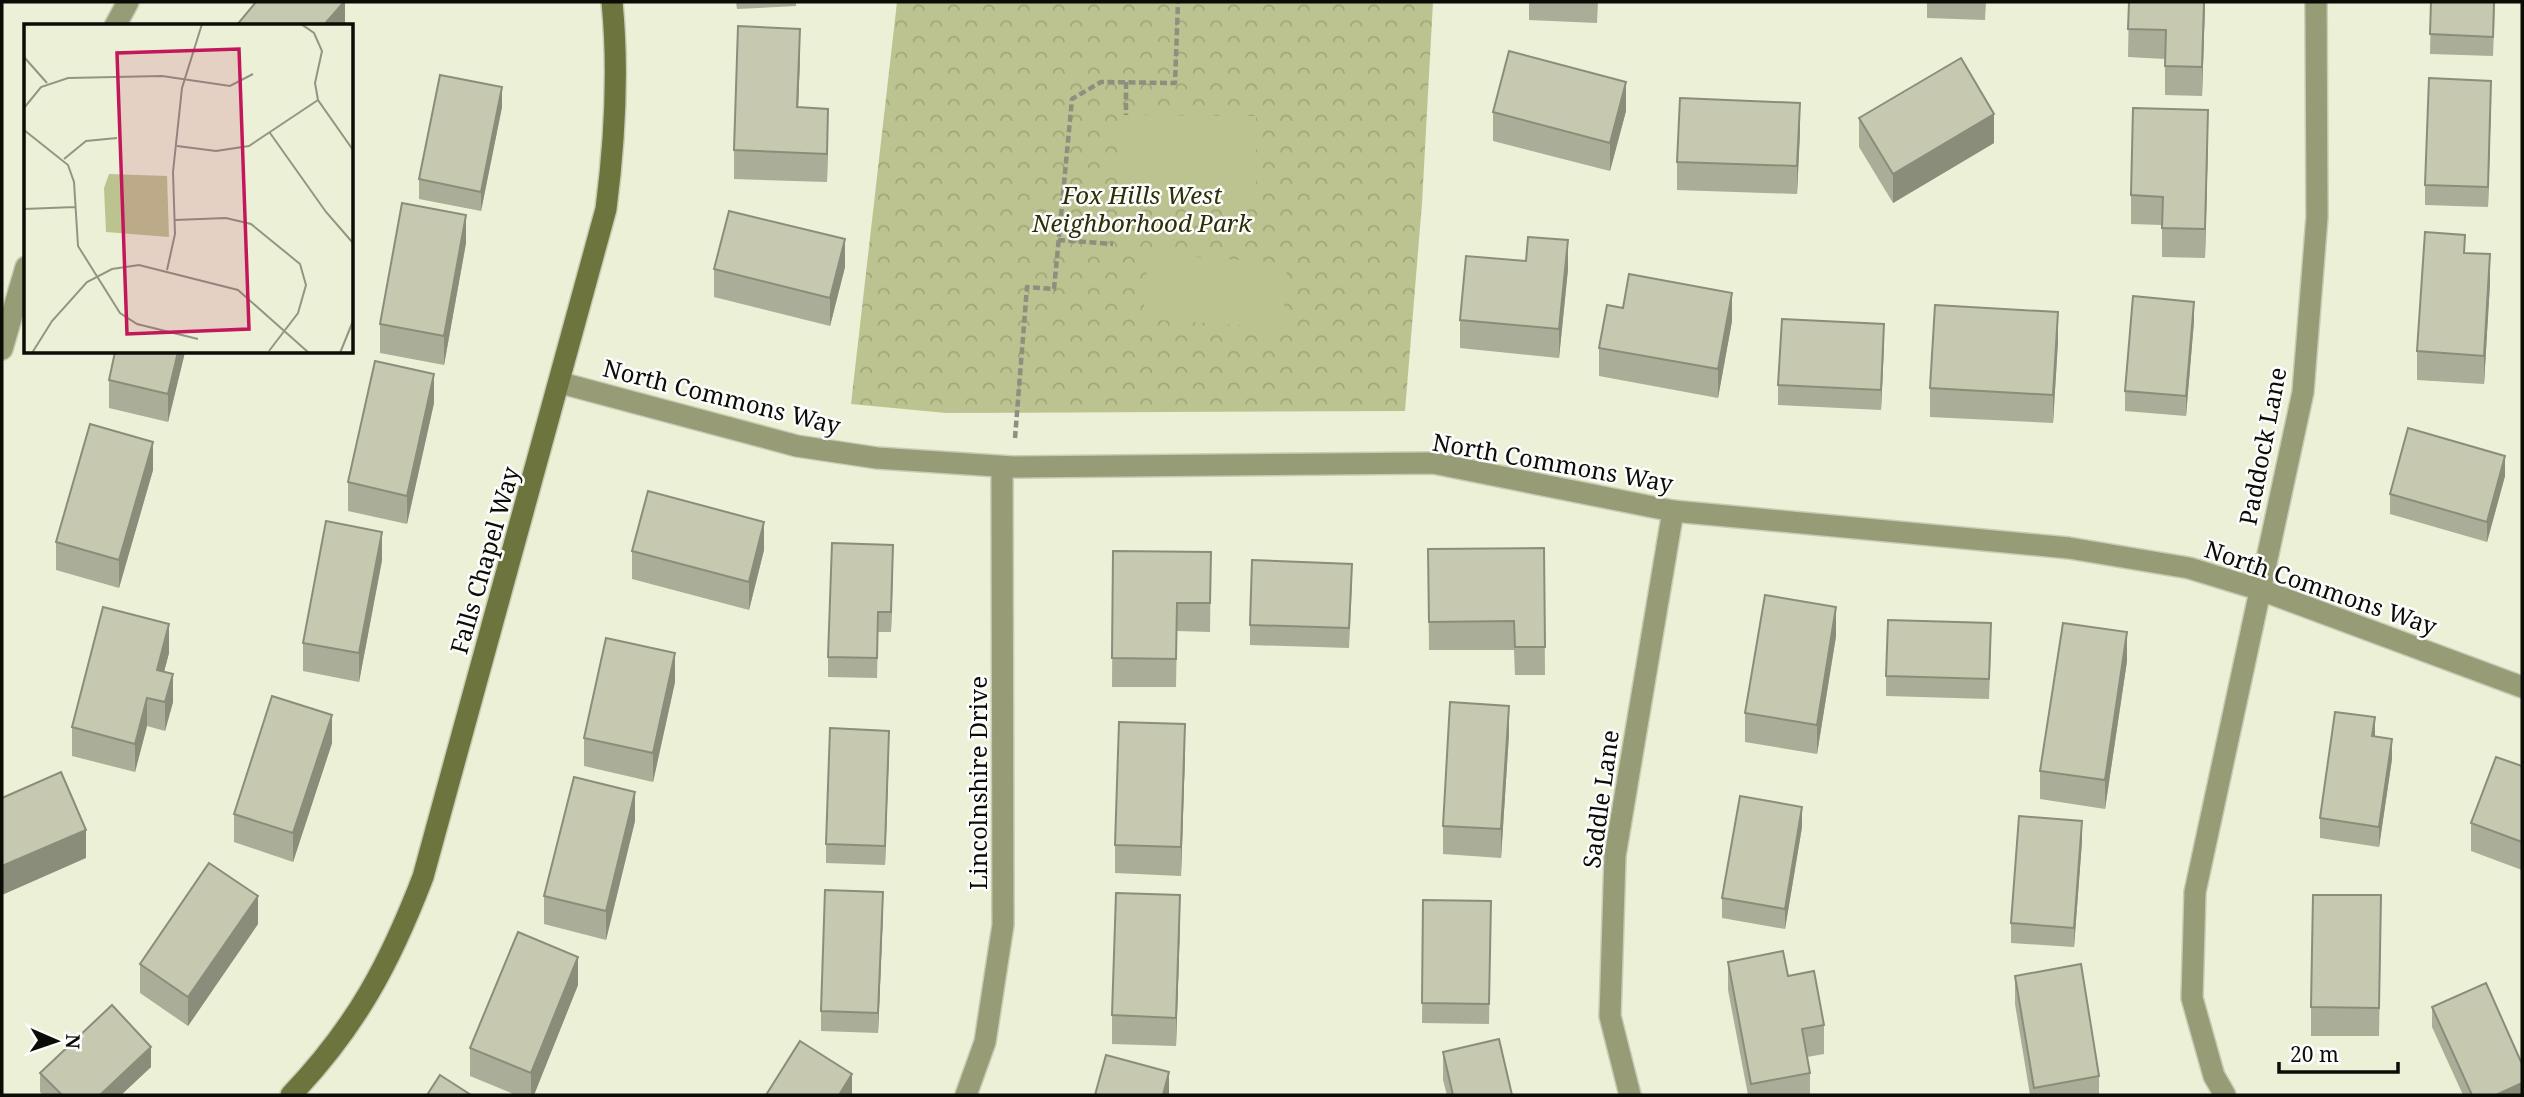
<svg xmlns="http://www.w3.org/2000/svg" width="2524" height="1097" viewBox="0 0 2524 1097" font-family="'Noto Serif',serif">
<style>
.park{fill:url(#park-crowns)}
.pitch{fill:#bdc390}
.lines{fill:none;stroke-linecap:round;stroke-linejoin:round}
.street-casing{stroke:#c8ccb5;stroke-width:24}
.secondary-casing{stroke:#c8ccb5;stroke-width:24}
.path{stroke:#8d907e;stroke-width:4.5;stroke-dasharray:7 3.5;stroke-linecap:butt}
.street{stroke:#979c77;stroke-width:21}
.secondary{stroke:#6e743d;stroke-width:21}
.wall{fill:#aaad97}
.shaded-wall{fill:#8b8d7b}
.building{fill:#c6c9b0;stroke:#8b8d7b;stroke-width:2}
.labels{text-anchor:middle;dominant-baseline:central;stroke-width:5;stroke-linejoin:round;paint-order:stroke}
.park-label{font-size:24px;font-style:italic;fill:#2b2e07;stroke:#fff}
.street-label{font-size:24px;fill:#0b0c05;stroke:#fff}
.inset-road{fill:none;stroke:#929582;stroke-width:2}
.view{fill:#c2185b;fill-opacity:0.15;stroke:#c2185b;stroke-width:3.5}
.inset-edge{fill:none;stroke:#0b0c05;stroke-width:3.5}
</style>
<defs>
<pattern id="park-crowns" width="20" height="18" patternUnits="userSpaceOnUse" patternTransform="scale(1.75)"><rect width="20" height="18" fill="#bdc390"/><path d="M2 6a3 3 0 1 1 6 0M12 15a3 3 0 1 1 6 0" fill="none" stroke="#a1a67b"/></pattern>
</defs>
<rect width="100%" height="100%" fill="#ecf0d6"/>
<!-- park -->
<path class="park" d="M897,2h536l-11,201 -17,208 -459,2 -95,-9z"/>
<!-- pitch -->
<g class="pitch">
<path d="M1119,115l137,1v84l-138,-2z"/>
<path d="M1148,254l139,9 -4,65 -140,-9z"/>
</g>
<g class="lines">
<!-- street casing -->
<g class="street-casing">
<g id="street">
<path d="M115,26l13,-24"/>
<path d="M2,349l24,-82"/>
<path d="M561,383l236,63 80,12 136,9 420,-4 240,48 396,37 120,20 72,22 261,97"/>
<path d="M966,1095l19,-53 18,-117 -1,-458"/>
<path d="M1630,1095l-20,-79 5,-160 58,-345"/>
<path d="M2225,1095l-11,-19 -22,-78 3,-106 108,-500 14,-175 -1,-215"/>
</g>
</g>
<!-- secondary casing -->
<g class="secondary-casing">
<path id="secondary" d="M291,1095c65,-68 99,-132 132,-218l183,-668c9,-70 13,-137 6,-207"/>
</g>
<!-- path -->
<g class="path">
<path d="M1126,82v33"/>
<path d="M1058,240l55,4"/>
<path d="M1015,438l12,-151 27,2 18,-190 29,-17 74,1 3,-81"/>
</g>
<!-- street -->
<use href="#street" class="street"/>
<!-- secondary -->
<use href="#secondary" class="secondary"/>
</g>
<!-- wall -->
<g class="wall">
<path d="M736,2h60v4l-59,3z"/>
<path d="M1529,2h69l-1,21 -68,-3z"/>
<path d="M1927,2h59l-1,18 -58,-2z"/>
<path d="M2129,2h76l-3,94 -37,-1v-36l-37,-2z"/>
<path d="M2431,2h64l-2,54 -63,-2z"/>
<path d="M800,57l-2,51 30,29 -1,45 -93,-3v-29z"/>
<path d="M2491,100l-3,107 -63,-2v-20z"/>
<path d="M502,107l-21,104 -62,-12v-20z"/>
<path d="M1626,111l-16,60 -117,-30v-29z"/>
<path d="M1859,118l135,25 -101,60 -34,-56z"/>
<path d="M1800,131l-3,63 -120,-4v-28z"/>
<path d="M2208,139l-3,119 -43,-1v-32l-31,-1v-29z"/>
<path d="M466,243l-22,122 -64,-12v-29z"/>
<path d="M2465,253l25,30 -6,101 -67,-4v-29z"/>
<path d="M845,267l-15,59 -116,-29v-28z"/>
<path d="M1568,269l-9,89 -99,-10v-28z"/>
<path d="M1623,308l109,13 -14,77 -119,-22v-28z"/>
<path d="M2194,321l-8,95 -61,-5v-20z"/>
<path d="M2058,341l-5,82 -123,-6v-29z"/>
<path d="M1884,344l-3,66 -103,-5v-20z"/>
<path d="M185,352l-17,70 -59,-14v-28z"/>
<path d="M434,403l-27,121 -59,-13v-29z"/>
<path d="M153,470l-34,118 -63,-18v-28z"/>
<path d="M2505,476l-18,66 -97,-28v-20z"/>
<path d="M1544,548l1,127h-30l-1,-25h-85l-1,-101z"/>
<path d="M764,550l-15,60 -117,-31v-28z"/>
<path d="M1113,551l98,1 -1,80 -33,-1 -1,56h-64z"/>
<path d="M382,560l-23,122 -56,-11v-28z"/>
<path d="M893,565l-2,67h-13l-1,46 -49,-1v-20z"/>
<path d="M1352,584l-3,64 -99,-3v-20z"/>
<path d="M1836,636l-19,118 -72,-12v-29z"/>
<path d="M1991,643l-2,56 -103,-3v-20z"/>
<path d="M169,653l-5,19 9,30 -8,29 -18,-5 -12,46 -63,-16v-29z"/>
<path d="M2127,661l-22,148 -65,-10v-28z"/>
<path d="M675,682l-22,100 -69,-16v-28z"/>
<path d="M1509,734l-8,124 -58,-4v-28z"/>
<path d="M2375,737l17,22 -13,88 -59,-9v-20z"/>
<path d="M332,743l-39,119 -59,-20v-28z"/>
<path d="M889,750l-4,115 -59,-2v-19z"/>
<path d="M1185,753l-4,123 -66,-3v-28z"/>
<path d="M2522,766v104l-51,-19v-28z"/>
<path d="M635,821l-29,119 -62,-16v-28z"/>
<path d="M1802,827l-17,102 -63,-11v-20z"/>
<path d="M2082,841l-8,106 -63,-4v-20z"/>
<path d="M1423,900l68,1 -2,123 -67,-1z"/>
<path d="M883,912l-5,121 -57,-2v-20z"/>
<path d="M258,924l-70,102 -48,-33v-29z"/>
<path d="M1180,924l-4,122 -64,-2v-29z"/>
<path d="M2381,924l-2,112h-68v-29z"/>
<path d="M1728,962l60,14 36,49v29l-17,3 3,16v22h-62l-20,-105z"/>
<path d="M2015,976l84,100v19h-69l-15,-91z"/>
<path d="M578,985l-44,110h-18l-46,-19v-28z"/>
<path d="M2432,1007l90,88h-59l-31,-68z"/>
<path d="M1443,1052l69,43h-65l-4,-15z"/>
<path d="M151,1067l-30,28h-78l-3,-3v-19z"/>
</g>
<!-- shaded-wall -->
<g class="shaded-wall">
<path d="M345,2v24h-22z"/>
<path d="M2204,2h1l-3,94v-29z"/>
<path d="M800,29v28l-3,79v-29z"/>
<path d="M2491,81v19l-3,107v-20z"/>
<path d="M1626,82v29l-16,60v-28z"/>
<path d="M502,87v20l-21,104v-19z"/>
<path d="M1800,103v28l-3,63v-28z"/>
<path d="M828,109v28l-1,45v-28z"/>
<path d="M2208,110v29l-3,119v-29z"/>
<path d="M1994,114v29l-101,60v-29z"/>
<path d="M466,215v28l-22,122v-29z"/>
<path d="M845,239v28l-15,59v-28z"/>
<path d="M1568,240v29l-9,89v-29z"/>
<path d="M2490,254v29l-6,101v-28z"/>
<path d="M1732,293v28l-14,77v-29z"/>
<path d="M2194,302v19l-8,95v-20z"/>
<path d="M2058,312v29l-5,82v-28z"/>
<path d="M1884,324v20l-3,66v-20z"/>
<path d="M178,352h7l-17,70v-28z"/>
<path d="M434,374v29l-27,121v-28z"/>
<path d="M153,442v28l-34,118v-28z"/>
<path d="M2505,456v20l-18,66v-20z"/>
<path d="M764,522v28l-15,60v-28z"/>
<path d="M382,532v28l-23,122v-29z"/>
<path d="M893,545v20l-2,67v-20z"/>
<path d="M1836,607v29l-19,118v-29z"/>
<path d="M169,624v29l-12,45v-28z"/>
<path d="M2127,632v29l-22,148v-29z"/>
<path d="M675,653v29l-22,100v-29z"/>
<path d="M173,674v28l-8,29v-29z"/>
<path d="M147,698v28l-12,46v-28z"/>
<path d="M1509,706v28l-8,124v-29z"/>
<path d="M332,715v28l-39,119v-29z"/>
<path d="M2375,717v20l-3,-1z"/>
<path d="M1185,724v29l-4,123v-29z"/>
<path d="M889,731v19l-4,115v-19z"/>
<path d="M2392,739v20l-13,88v-20z"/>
<path d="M635,792v29l-29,119v-29z"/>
<path d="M1802,807v20l-17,102v-20z"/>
<path d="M2082,821v20l-8,106v-19z"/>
<path d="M86,830v28l-84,37v-29z"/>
<path d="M883,892v20l-5,121v-20z"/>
<path d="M1180,895v29l-4,122v-28z"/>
<path d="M258,896v28l-70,102v-29z"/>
<path d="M578,957v28l-44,110h-3v-22z"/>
<path d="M151,1047v20l-30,28h-21z"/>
<path d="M1169,1072v23h-6z"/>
<path d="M852,1074v21h-13z"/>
<path d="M2522,1083v12h-26z"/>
</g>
<!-- building -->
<g class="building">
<path d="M256,2h88l-21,24h-87z"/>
<path d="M2129,2h75l-2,65 -37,-1 1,-36 -38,-1z"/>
<path d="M2431,2h63l-1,35 -63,-3z"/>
<path d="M738,26l62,3 -3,78 31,2 -1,45 -93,-4z"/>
<path d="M1509,51l117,31 -16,61 -117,-31z"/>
<path d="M1961,58l33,56 -101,60 -34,-56z"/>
<path d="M440,75l62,12 -21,105 -62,-13z"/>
<path d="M2429,78l62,3 -3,106 -63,-2z"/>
<path d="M1680,98l120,5 -3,63 -120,-4z"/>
<path d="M2133,108l75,2 -3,119 -43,-1 1,-31 -32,-2z"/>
<path d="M402,203l64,12 -22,121 -64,-12z"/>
<path d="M729,211l116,28 -15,59 -116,-29z"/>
<path d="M2425,232l40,3 -1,18 26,1 -6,102 -67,-5z"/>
<path d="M1528,237l40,3 -9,89 -99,-9 6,-64 60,5z"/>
<path d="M1629,274l103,19 -14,76 -119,-21 8,-43 16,3z"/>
<path d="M2133,296l61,6 -8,94 -61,-5z"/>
<path d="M1935,305l123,7 -5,83 -123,-7z"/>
<path d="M1782,319l102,5 -3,66 -103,-5z"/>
<path d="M115,352h63l-10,42 -59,-14z"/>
<path d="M375,361l59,13 -27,122 -59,-14z"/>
<path d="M90,424l63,18 -34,118 -63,-18z"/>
<path d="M2408,428l97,28 -18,66 -97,-28z"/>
<path d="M648,491l116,31 -15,60 -117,-31z"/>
<path d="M326,521l56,11 -23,121 -56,-10z"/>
<path d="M832,543l61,2 -2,67h-13l-1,46 -49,-1z"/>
<path d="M1544,548l1,99h-30l-1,-26 -85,1 -1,-73z"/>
<path d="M1113,551l98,1 -1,51h-33l-1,56 -64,-1z"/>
<path d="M1252,560l100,4 -3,64 -99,-3z"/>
<path d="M1765,595l71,12 -19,118 -72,-12z"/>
<path d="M103,607l66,17 -12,46 16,4 -8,28 -18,-4 -12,46 -63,-17z"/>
<path d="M1888,620l103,3 -2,56 -103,-3z"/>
<path d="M2063,623l64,9 -22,148 -65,-9z"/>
<path d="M606,638l69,15 -22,100 -69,-15z"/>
<path d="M272,696l60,19 -39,118 -59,-19z"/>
<path d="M1450,702l59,4 -8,123 -58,-3z"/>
<path d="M2335,712l40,5 -3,19 20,3 -13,88 -59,-9z"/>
<path d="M1119,722l66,2 -4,123 -66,-2z"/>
<path d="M830,728l59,3 -4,115 -59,-2z"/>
<path d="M2496,757l26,9v76l-51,-19z"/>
<path d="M61,772l25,58 -84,36v-68z"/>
<path d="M574,777l61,15 -29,119 -62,-15z"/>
<path d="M1740,796l62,11 -17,102 -63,-11z"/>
<path d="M2019,816l63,5 -8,107 -63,-5z"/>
<path d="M209,863l49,33 -70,101 -48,-33z"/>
<path d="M825,890l58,2 -5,121 -57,-2z"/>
<path d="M1116,893l64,2 -4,123 -64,-3z"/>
<path d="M2313,895h68l-2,113 -68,-1z"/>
<path d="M1423,900l68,1 -2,103 -67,-1z"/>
<path d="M518,932l60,25 -47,116 -61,-25z"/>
<path d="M1783,951l5,25 26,-5 10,54 -22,4 8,44 -59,11 -23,-122z"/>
<path d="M2081,964l18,112 -65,12 -19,-112z"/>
<path d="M2486,983l36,81v19l-26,12h-24l-40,-88z"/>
<path d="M112,1005l39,42 -51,48h-38l-22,-22z"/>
<path d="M1499,1039l13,56h-59l-10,-43z"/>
<path d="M800,1041l52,33 -13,21h-73z"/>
<path d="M1106,1055l63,17 -6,23h-68z"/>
<path d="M440,1075l31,20h-44z"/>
</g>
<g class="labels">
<!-- park labels -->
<g class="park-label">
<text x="1142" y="194">Fox Hills West<tspan x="1142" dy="28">Neighborhood Park</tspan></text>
</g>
<!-- street labels -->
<g class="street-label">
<text transform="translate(722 396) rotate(14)">North Commons Way</text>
<text transform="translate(2262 446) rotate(-79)">Paddock Lane</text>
<text transform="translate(1553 462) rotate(10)">North Commons Way</text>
<text transform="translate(484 560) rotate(-74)">Falls Chapel Way</text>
<text transform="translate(2321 587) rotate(19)">North Commons Way</text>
<text transform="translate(977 783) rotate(-90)">Lincolnshire Drive</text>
<text transform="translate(1600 799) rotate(-82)">Saddle Lane</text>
</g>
</g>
<!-- overview -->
<g transform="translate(24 24)">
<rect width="329" height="329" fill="#ecf0d6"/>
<path d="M85,150l58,2 2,61 -63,-5 -2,-44z" fill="#bdc390"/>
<path class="inset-road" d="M277,0l13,9 8,18 -7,32 3,17 35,50M0,33l23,26M0,84l17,-21 27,-9 94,-2 68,10 23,-12M0,106l44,35 6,17 4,64 42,67 17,11 61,15M246,109l56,79 27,31M153,122l39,5 33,-5 69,-46M40,135l22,-18 31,-3M0,185l51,-2M151,196l51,-2 25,6 49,40 6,21 -8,28 -29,38M143,246l8,-36 -2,-62 9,-84 20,-64M8,329l20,-32 35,-39 25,-13 27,-4 99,25 71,63M316,329l13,-32"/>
<path class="view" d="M215,25l10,280 -122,5 -10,-281z"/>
<rect width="329" height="329" class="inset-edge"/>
</g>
<!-- border -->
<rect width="2524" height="1097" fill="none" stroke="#0b0c05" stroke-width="7"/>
<!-- north arrow -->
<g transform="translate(56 1041) rotate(92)" stroke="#ffffff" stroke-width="5" paint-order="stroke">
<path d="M0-5L12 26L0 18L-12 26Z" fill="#0b0c05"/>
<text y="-10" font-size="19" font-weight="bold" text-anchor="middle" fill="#0b0c05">N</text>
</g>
<!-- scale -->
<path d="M2279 1062v10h119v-10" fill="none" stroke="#0b0c05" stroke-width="3.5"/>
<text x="2290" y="1062" font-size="21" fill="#0b0c05" stroke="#ffffff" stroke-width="5" paint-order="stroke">20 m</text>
</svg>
